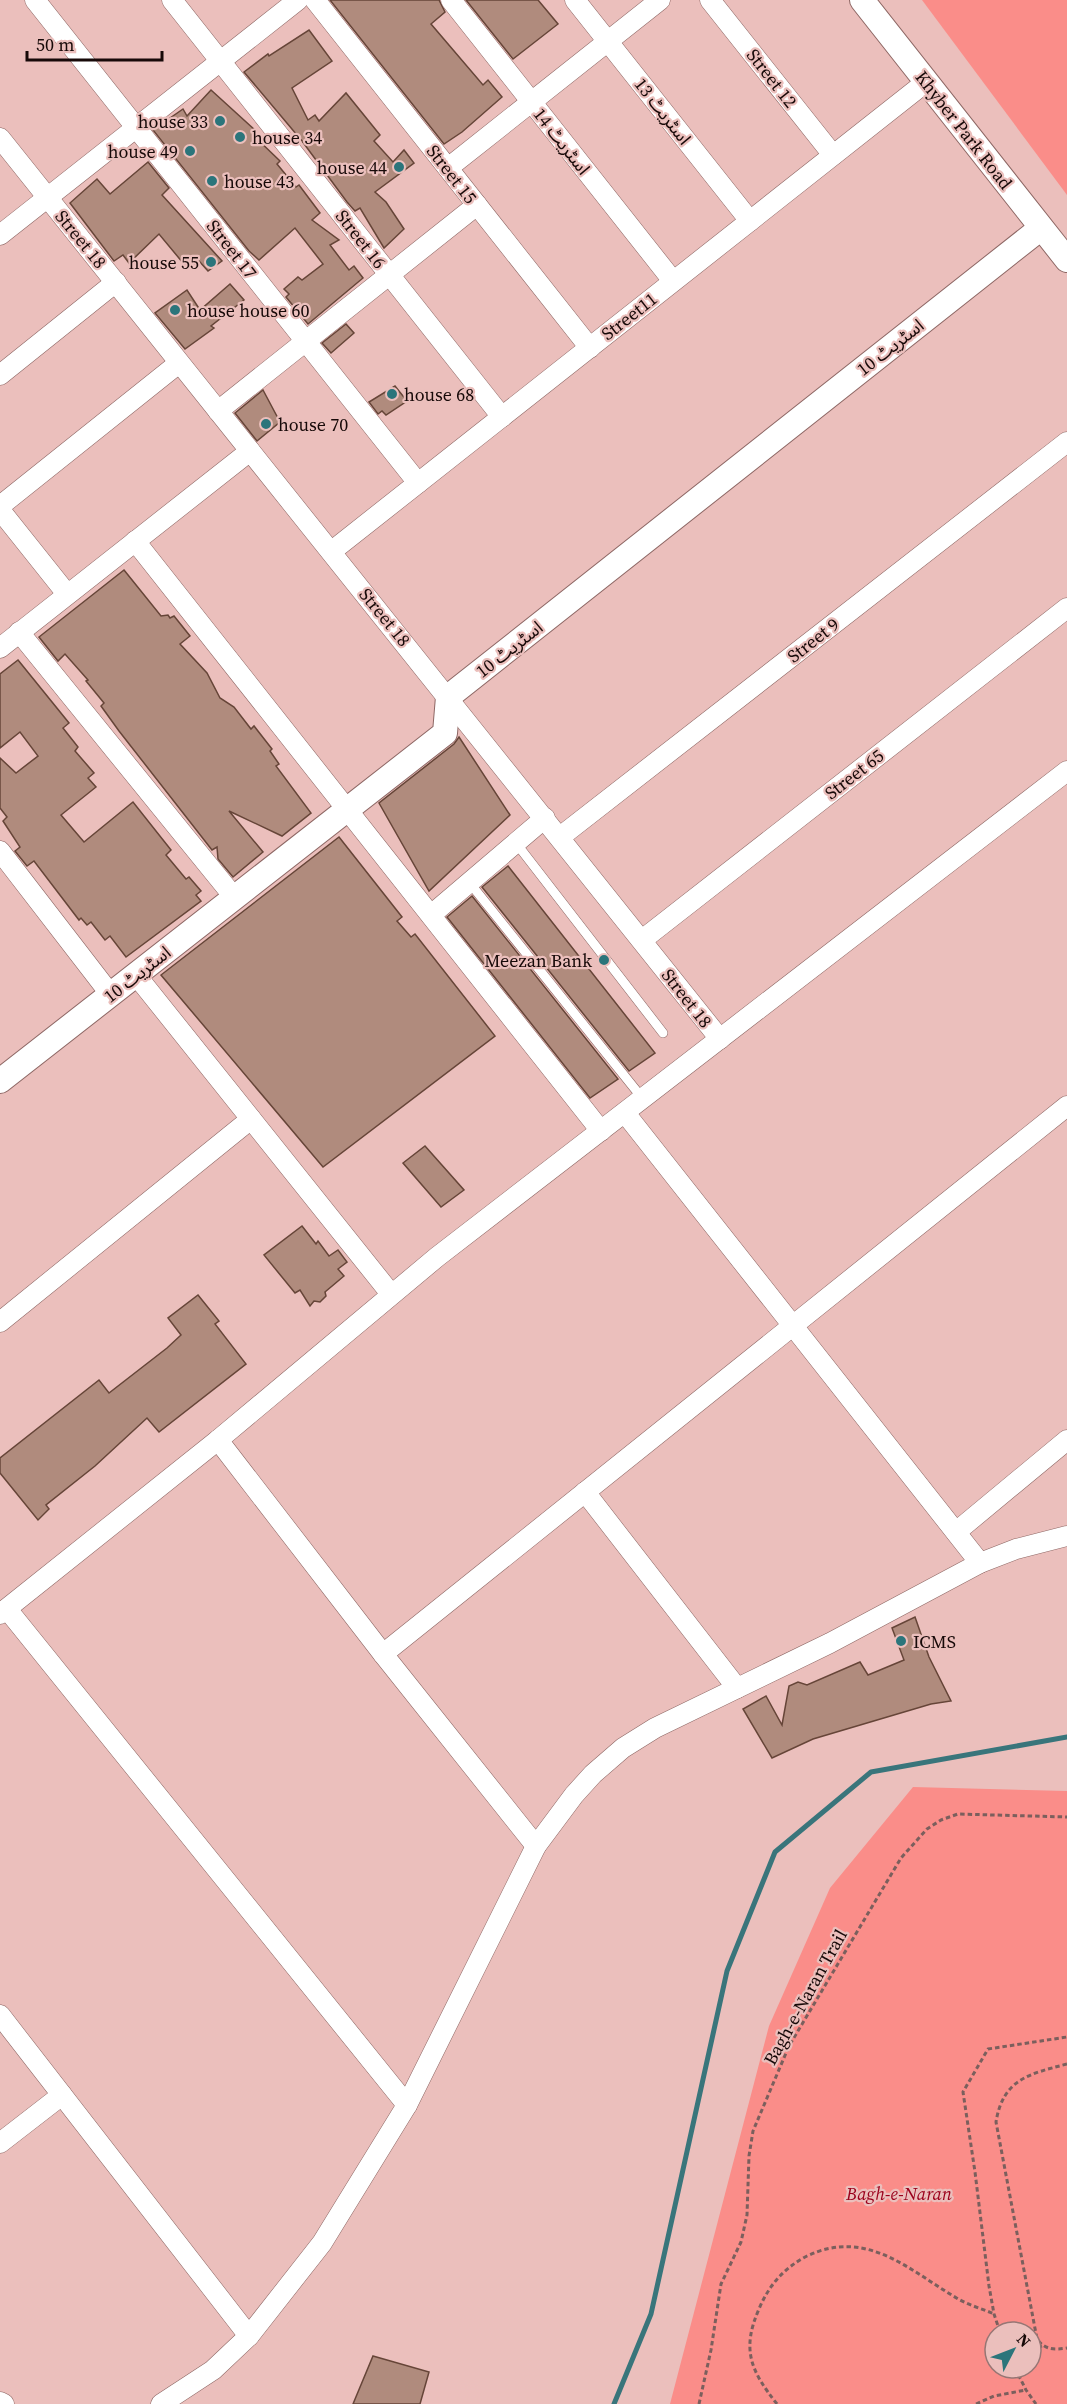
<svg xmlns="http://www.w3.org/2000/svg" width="1067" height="2404" viewBox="0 0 1067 2404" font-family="'Source Serif 4','Noto Sans Arabic',serif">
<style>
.green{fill:#fa8d89;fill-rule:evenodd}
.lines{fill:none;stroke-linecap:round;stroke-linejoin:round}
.stream{stroke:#39757b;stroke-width:5}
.building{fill:#b08b7d;stroke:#664538;stroke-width:1.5}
.service-casing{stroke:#8d6764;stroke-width:10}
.minor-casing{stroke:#8d6764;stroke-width:21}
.tertiary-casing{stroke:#8d6764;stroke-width:26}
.path{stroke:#7b5f5d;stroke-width:3;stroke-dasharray:4.5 3;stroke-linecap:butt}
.service{stroke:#fff;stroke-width:9}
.minor{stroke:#fff;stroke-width:20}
.tertiary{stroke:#fff;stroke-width:24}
.poi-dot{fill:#2b757b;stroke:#ebbfbc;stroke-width:2}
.labels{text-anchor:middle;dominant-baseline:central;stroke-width:4.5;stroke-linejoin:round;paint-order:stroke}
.street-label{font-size:18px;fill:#170908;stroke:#ebbfbc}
.poi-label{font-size:18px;fill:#170908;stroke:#ebbfbc;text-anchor:start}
.park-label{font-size:18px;font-style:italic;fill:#9b001c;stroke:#ebbfbc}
</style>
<rect width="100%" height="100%" fill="#ebbfbc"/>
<!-- green -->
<g class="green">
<path d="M922,0h145v195z"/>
<path d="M913,1787l154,4v613h-397l99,-378 61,-138zM995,2332h36v36h-36z"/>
</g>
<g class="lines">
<!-- stream -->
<path class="stream" d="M614,2404l37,-90 76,-343 48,-119 96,-80 196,-35"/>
</g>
<!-- building -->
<g class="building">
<path d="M330,0h109l6,12 -14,12 52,61 5,-5 14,17 -40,35 -18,12z"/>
<path d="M466,0h72l20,24 -45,35z"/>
<path d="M309,30l23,31 -40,27 16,32 7,-5 4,6 27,-28 34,42 -6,6 19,21 11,-12 10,13 -39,29 11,10 18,27 -20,19 -24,-40 -5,3 -8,-9 -45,-61 -58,-69 24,-18 1,2z"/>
<path d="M211,90l45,41 -3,4 27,26 -3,3 19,23 3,-2 21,28 -8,7 27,20 -9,5 19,25 5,-4 9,12 -55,46 -22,-27 3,-3 -5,-5 14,-12 4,3 21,-16 -28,-36 -36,32 -10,-9 -96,-121 30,-21 4,7z"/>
<path d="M148,162l21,26 -7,7 60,66 -14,10 -9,-10 -11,8 -29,-35 -30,29 -6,-8 -9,6 -44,-58 27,-24 13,15z"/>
<path d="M230,284l14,16 -33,26 3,2 -29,21 -30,-36 32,-23 13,20z"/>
<path d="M346,324l8,9 -23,20 -9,-10z"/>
<path d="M395,386l12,15 -21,14 -4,-4 -4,3 -9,-12z"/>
<path d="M263,390l17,32 -23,19 -22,-28z"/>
<path d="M124,570l37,46 7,-1 2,3 4,-2 16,20 -10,8 27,29 13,25 14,9 17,22 3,-3 18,23 -2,2 9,13 -3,2 35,47 -29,23 -53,-25 34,41 -30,25 -15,-18 -1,-12 -5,3 -93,-119 -18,-25 3,-3 -18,-22 2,-1 -23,-26 -7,7 -19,-24z"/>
<path d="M18,660l51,63 -6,5 15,19 -3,4 19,22 -6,5 8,9 -35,28 23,27 49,-40 38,48 -5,5 20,24 3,-2 12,14 -5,4 5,6 -75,56 -16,-21 -5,4 -14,-18 -4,3 -6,-7 -2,2 -45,-59 -7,5 -12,-15 5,-4 -17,-26 4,-4 -7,-9v-50l16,15 22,-17 -18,-24 -20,16v-74z"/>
<path d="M459,737l51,78 -81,76 -50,-88 75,-59z"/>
<path d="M339,837l63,80 -5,4 14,16 4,-3 80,102 -172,131 -162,-192z"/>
<path d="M508,866l147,187 -26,18 -147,-184z"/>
<path d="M472,896l146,183 -28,19 -143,-181z"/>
<path d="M425,1146l39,44 -23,17 -38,-44z"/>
<path d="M302,1226l14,18 2,-3 11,15 9,-6 9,12 -9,7 6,7 -19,16 1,4 -6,6 -6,-1 -4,5 -10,-16 -5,3 -31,-38z"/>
<path d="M198,1295l21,26 -4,3 31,40 -87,68 -12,-14 -52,48 -49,39 3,4 -11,11 -38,-47v-15l99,-78 10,13 58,-45 14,-13 -13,-17z"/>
<path d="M915,1617l14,40 22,44 -20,3 -118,35 -41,19 -29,-49 23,-13 16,29 7,-39 9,-4 9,3 53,-23 8,13 36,-15 -12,-32z"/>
<path d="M373,2356l56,16 -9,32h-67z"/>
</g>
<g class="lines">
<!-- service casing -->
<g class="service-casing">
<g id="service">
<path d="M516,843l147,190"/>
<path d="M469,882l174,217"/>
</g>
</g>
<!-- minor casing -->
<g class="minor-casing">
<g id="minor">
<path d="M35,0l383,483"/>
<path d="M172,0l330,417"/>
<path d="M315,0l275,348"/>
<path d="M451,0l222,281"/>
<path d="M575,0l175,221"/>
<path d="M710,0l123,155"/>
<path d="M0,138l720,901"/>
<path d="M448,168l212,-168"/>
<path d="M0,235l298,-235"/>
<path d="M0,375l116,-93"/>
<path d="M218,411l259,-206"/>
<path d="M0,506l179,-143"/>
<path d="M0,510l67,84"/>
<path d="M135,541l466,590"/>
<path d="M332,551l594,-469"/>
<path d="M19,632l215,265"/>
<path d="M0,648l250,-197"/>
<path d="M560,837l507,-395"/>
<path d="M0,851l111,144"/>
<path d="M431,915l114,-97"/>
<path d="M642,940l425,-332"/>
<path d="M136,975l255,319"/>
<path d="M625,1113l355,450"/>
<path d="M0,1322l251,-203"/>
<path d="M218,1440l165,214 153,192"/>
<path d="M585,1492l152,196"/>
<path d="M956,1532l111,-92"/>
<path d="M7,1609l400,496"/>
<path d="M0,1614l218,-174 219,-183 630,-486"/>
<path d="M383,1654l684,-548"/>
<path d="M0,2015l249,321"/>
<path d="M0,2143l62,-48"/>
<path d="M0,2402l4,2"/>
<path d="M161,2404l52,-34 36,-34 73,-93 85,-138 129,-259 38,-51 19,-21 30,-26 32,-20 175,-85 150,-80 36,-14 51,-13"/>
</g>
</g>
<!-- tertiary casing -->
<g class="tertiary-casing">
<g id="tertiary">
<path d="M862,0l205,260"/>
<path d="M0,1081l445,-348 3,-36 593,-469"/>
</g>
</g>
<!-- path -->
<g class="path">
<path d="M1067,2064c-38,10 -64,15 -71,58l41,217c8,11 17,11 30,9"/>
<path d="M1000,2332l-6,-18 -5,-28 -14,-114 -12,-80 25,-43 79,-12"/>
<path d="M1031,2349l11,-3"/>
<path d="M1015,2368l11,22 10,14"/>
<path d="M699,2404l12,-54 10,-66 20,-42 6,-27 2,-59 4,-25 36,-85 112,-188 26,-29 14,-9 17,-6 109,3"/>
<path d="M777,2404c-26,-33 -36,-54 -18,-95 10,-24 25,-41 48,-53 61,-29 104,16 153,44 11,6 23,9 34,14"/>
<path d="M976,2404l18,-8 32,-6"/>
</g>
<!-- service -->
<use href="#service" class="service"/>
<!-- minor -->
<use href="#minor" class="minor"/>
<!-- tertiary -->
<use href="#tertiary" class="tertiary"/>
</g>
<!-- markers -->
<g class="poi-dot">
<circle cx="220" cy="121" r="6"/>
<circle cx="240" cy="137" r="6"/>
<circle cx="190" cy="151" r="6"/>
<circle cx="399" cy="167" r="6"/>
<circle cx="212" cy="181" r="6"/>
<circle cx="211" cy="262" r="6"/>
<circle cx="175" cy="310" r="6"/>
<circle cx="392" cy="394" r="6"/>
<circle cx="266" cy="424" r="6"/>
<circle cx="604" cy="960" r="6"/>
<circle cx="901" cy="1641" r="6"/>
</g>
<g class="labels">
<!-- street labels -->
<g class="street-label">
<text transform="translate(772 78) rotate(52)">Street 12</text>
<text transform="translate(663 111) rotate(52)">اسٹریٹ 13</text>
<text transform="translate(964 130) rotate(52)">Khyber Park Road</text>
<text transform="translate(562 141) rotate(52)">اسٹریٹ 14</text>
<text transform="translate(452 174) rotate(52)">Street 15</text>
<text transform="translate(81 239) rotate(51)">Street 18</text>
<text transform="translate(361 239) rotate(52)">Street 16</text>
<text transform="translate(232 249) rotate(52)">Street 17</text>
<text transform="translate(629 316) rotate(-38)">Street11</text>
<text transform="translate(890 347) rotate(-38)">اسٹریٹ 10</text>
<text transform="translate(385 617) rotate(51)">Street 18</text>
<text transform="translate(813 640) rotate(-38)">Street 9</text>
<text transform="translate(509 649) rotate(-38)">اسٹریٹ 10</text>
<text transform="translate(854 774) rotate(-38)">Street 65</text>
<text transform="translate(137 974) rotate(-38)">اسٹریٹ 10</text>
<text transform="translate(687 998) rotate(52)">Street 18</text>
<text transform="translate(805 1997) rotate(-61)">Bagh-e-Naran Trail</text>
</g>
<!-- poi labels -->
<g class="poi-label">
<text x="208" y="121" text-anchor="end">house 33</text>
<text x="252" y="137">house 34</text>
<text x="178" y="151" text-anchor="end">house 49</text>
<text x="387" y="167" text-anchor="end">house 44</text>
<text x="224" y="181">house 43</text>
<text x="199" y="262" text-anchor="end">house 55</text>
<text x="187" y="310">house house 60</text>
<text x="404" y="394">house 68</text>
<text x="278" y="424">house 70</text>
<text x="592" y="960" text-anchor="end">Meezan Bank</text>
<text x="913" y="1641">ICMS</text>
</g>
<!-- park labels -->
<g class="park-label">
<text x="899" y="2193">Bagh-e-Naran</text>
</g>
</g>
<!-- north arrow -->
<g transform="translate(1013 2350) rotate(48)"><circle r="28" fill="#ebbfbc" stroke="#967674" stroke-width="1.5"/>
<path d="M0-4.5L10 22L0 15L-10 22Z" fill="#2b757b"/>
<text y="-9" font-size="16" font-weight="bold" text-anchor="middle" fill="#170908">N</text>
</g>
<!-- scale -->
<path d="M27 51v9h135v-9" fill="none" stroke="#170908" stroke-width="3"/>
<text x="36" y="51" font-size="18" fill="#170908" stroke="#ebbfbc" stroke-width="4.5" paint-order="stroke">50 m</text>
</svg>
